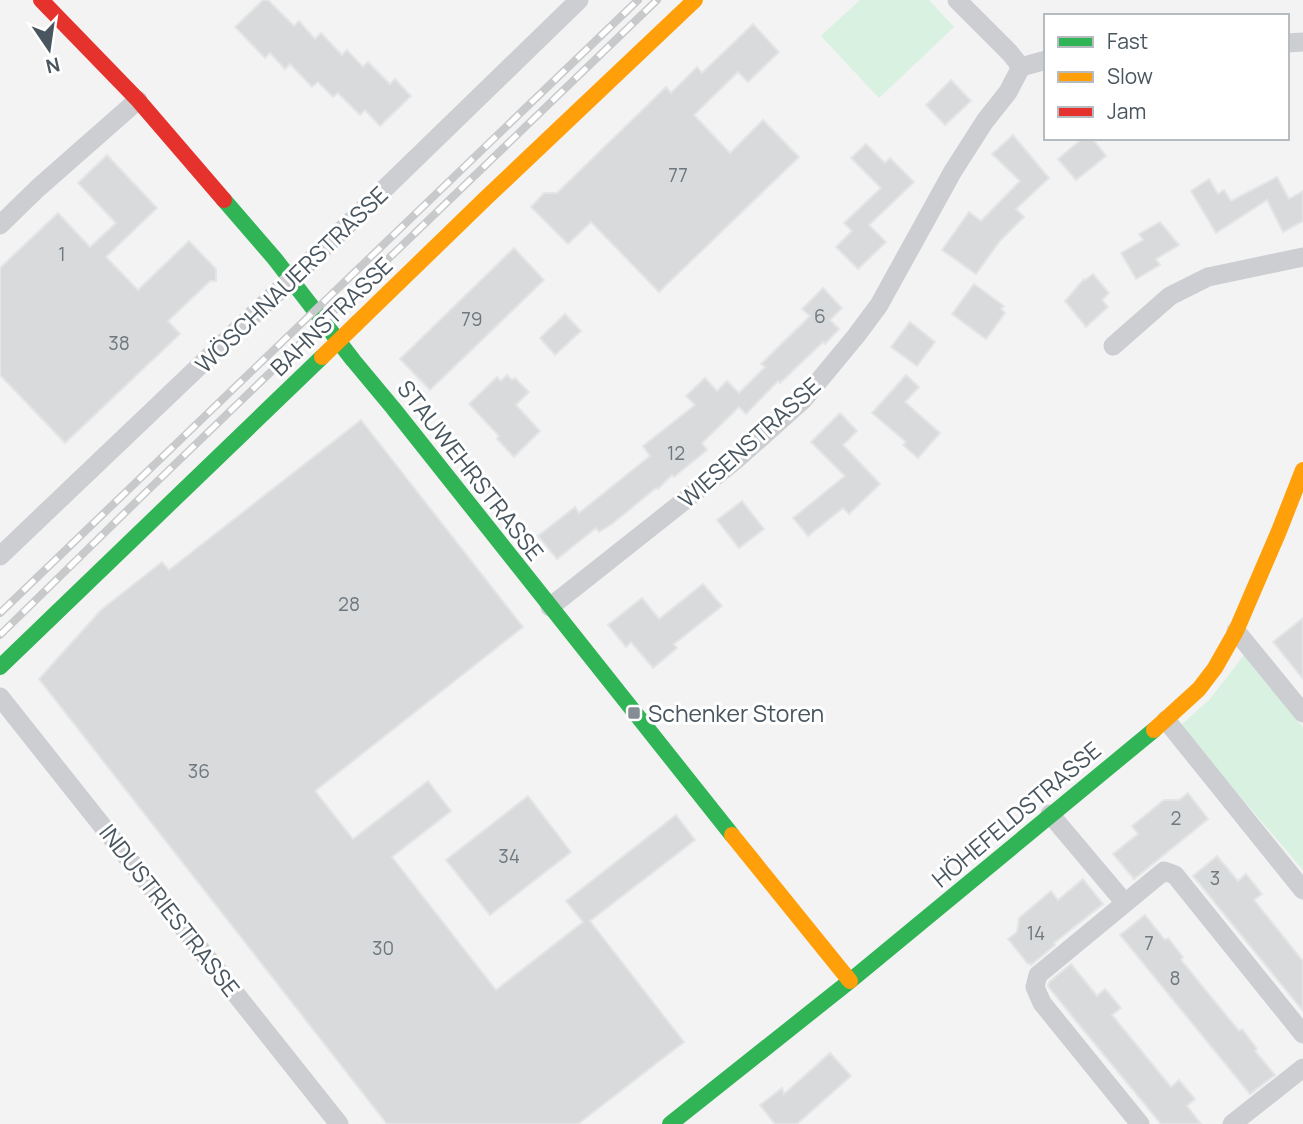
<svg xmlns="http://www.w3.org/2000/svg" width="1303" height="1124" viewBox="0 0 1303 1124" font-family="Manrope,sans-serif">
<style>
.green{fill:#d8f1e1}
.building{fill:#d9dadb;stroke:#e4e5e6;stroke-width:2}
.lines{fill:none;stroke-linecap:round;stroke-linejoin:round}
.street{stroke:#ccced1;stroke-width:19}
.fast{stroke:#30b455;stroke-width:16}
.slow{stroke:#ff9f0a;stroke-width:16}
.jam{stroke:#e5322d;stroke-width:16}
.rail-casing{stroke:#c7c9cb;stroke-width:8}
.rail{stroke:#fff;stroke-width:5;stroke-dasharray:16;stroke-linecap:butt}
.street-bridge{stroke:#ccced1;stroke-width:19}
.slow-bridge{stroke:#ff9f0a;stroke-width:16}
.poi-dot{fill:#848d93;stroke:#fff;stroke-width:2.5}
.labels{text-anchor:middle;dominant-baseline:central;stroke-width:6;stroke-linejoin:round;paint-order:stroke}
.number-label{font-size:19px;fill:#6e787f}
.street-label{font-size:23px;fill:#49565f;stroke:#fff}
.poi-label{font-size:23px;fill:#49565f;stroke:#fff;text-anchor:start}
</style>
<rect width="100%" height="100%" fill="#f3f3f3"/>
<!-- green -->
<g class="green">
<path d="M860,0h69l25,27 -75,71 -58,-62z"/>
<path d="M1245,654l58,73v143l-123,-144 29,-26z"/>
</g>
<!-- building -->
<g class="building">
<path d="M263,0h5l26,26 5,-5 16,18 6,-6 21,22 5,-5 16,17 5,-5 22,22 5,-5 16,17 -31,30 -15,-16 -5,5 -22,-22 -5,4 -15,-15 -6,5 -22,-23 -5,5 -15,-16 -5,5 -30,-31z"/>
<path d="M753,24l26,28 -31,30 -10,-10 -44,43 36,38 33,-33 36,37 -140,135 -68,-70 -23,22 -37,-37 13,-14h13l109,-106 5,6 26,-26 5,6z"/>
<path d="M951,80l20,21 -26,24 -19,-20z"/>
<path d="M1013,135l36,43 -33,31 8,8 -24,24 -24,33 -34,-24 27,-38 12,9 39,-40 -28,-27z"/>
<path d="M1083,138h9l14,18 -30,24 -18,-21z"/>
<path d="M866,144l19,19 5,-5 24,24 -45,43 17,17 -28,27 -22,-22 16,-16 -8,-8 37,-35 -30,-30z"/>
<path d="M107,155l50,53 -51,49 32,33 51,-49 27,28v12h-6l-42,40 12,13 -115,109 -65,-68v-107l58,-55 32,34 26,-24 -38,-40z"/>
<path d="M1277,177l12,22 14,-8v30l-20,11 -16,-32 -51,33 -25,-42 18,-12 9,15 6,-4 7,11z"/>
<path d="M1160,222l19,23 -23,14 4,6 -24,14 -15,-26 22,-13 -4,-6z"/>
<path d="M514,248l30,32 -114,110 -30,-31z"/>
<path d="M1093,274l16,19 -7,7 6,7 -22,20 -21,-26 19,-22 1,1z"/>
<path d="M974,284l30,22 -3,3 4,4 -19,26 -34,-25z"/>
<path d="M823,288l19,20 -12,12 9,9 -14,15 -2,-2 -43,41 -2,-2 -32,33 -7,-7 -37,36 5,7 -33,27 -2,-2 -14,14 -2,-1 -44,36 -13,8 -3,-4 -39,31 -19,-23 37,-29 4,6 71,-57 -7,-10 52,-41 -9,-9 19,-18 12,13 10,-10 12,12 26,-26 -4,-3 49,-48 -8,-7z"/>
<path d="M565,314l16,17 -26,24 -15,-17z"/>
<path d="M910,322l25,20 -18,24 -26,-19z"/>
<path d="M507,375l5,5 3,-2 14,14 -13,13 24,26 -26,26 -17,-18 2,-3 -30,-32 28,-27 4,4z"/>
<path d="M906,375l13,12 -14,15 35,31 -22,25 -15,-13 3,-3 -34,-29z"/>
<path d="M840,413l17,18 -14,14 37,39 -31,30 -6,-6 -35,28 -15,-18 52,-42 -34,-34z"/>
<path d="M361,420l162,207 -208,164 38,48 75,-58 23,30 -59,46 104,133 87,-68 -17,-21 110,-86 19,25 -105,81 94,121 -106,82h-191l-348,-445 62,-69 61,-48 7,8z"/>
<path d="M742,501l22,28 -25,19 -22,-28z"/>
<path d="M703,584l19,22 -48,38 3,4 -24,20 -22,-26 -5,5 -18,-22 34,-27 17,21z"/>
<path d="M1303,618v61l-30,-37z"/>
<path d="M1188,793l20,26 -74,60 -21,-25 25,-20 -6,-8 32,-26h15z"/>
<path d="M528,796l43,56 -81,63 -44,-55z"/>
<path d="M1217,856l21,25 8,-7 16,20 -8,6 49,61v50l-110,-135z"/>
<path d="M1083,879l20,25 -49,39 1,2 -24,20 -1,-2 -2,1 -20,-25 9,-7 2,-14 32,-27 7,9z"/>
<path d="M1145,915l20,25 3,-2 15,19 -2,3 58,71 3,-2 15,20 -2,2 20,24 -25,19 -130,-159z"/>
<path d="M1071,964l26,32 8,-7 6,7 10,12 -9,7 59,72 8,-7 16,19 -8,7 14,18h-40l-89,-108 -24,-30 1,-4z"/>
<path d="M830,1053l21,23 -54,48h-22l-15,-19 22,-17 2,6z"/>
</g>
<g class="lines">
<!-- street -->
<g class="street">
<path d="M957,0l53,53 11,14 25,-7"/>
<path d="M1287,43l16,-1"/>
<path d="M0,225l38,-37 100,-88"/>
<path d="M307,264l272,-264"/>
<path d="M1113,346l57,-50 38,-19 95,-20"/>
<path d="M0,556l272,-259"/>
<path d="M550,607l187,-148 66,-59 53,-64 23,-31 74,-134 32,-50 23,-29 13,-25"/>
<path d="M1236,631l67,82"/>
<path d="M0,697l339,427"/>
<path d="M1166,720l137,170"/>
<path d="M1050,814l75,89"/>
<path d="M1140,1124l-98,-121 -7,-16 3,-12 126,-104 11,4 128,159"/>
<path d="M1232,1124l71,-56"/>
</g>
<!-- fast -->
<g class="fast">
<path d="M224,200l51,59 78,101 40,48 339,427"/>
<path d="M0,667l322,-310"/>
<path d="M670,1124l180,-143 304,-251"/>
</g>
<!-- slow -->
<g class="slow">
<path d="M356,324l131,-127 208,-197"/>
<path d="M1154,730l45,-41 16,-21 21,-37 43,-100 24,-61"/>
<path d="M732,835l118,146"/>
</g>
<!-- jam -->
<path class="jam" d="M41,0l97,100 86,100"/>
<!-- rail casing -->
<g class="rail-casing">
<g id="rail">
<path d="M0,613l638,-613"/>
<path d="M0,635l142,-139 515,-496"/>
</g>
</g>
<!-- rail -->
<use href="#rail" class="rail"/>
<!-- street-bridge -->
<path class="street-bridge" d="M272,297l35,-33"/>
<!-- slow-bridge -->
<path class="slow-bridge" d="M322,357l34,-33"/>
</g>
<!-- markers -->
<rect class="poi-dot" x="627" y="706" width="14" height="14" rx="3.5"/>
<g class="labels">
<!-- number labels -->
<g class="number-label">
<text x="678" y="175">77</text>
<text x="62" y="254">1</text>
<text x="820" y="316">6</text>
<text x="472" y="319">79</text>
<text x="119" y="343">38</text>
<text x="676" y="453">12</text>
<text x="349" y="604">28</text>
<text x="199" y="771">36</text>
<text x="1176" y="818">2</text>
<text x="509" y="856">34</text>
<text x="1215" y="878">3</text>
<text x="1036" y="933">14</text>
<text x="1149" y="943">7</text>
<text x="383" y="948">30</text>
<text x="1175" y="978">8</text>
</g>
<!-- street labels -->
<g class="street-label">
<text transform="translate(291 279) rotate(-44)">WÖSCHNAUERSTRASSE</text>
<text transform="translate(331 316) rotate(-44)">BAHNSTRASSE</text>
<text transform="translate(749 442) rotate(-42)">WIESENSTRASSE</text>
<text transform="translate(471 470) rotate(52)">STAUWEHRSTRASSE</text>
<text transform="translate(1016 814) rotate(-40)">HÖHEFELDSTRASSE</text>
<text transform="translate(170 910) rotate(52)">INDUSTRIESTRASSE</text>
</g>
<!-- poi labels -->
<g class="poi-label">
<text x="648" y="713">Schenker Storen</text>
</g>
</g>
<!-- legend -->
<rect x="1044" y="14" width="245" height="126" fill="#ffffff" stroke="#b6bbbf" stroke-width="2"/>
<rect x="1058" y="37" width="35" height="10" fill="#30b455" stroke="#b6bbbf" stroke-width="2"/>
<text x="1107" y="49" font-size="21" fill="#49565f">Fast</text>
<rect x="1058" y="72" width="35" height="10" fill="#ff9f0a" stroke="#b6bbbf" stroke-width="2"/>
<text x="1107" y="84" font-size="21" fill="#49565f">Slow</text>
<rect x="1058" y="107" width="35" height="10" fill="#e5322d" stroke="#b6bbbf" stroke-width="2"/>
<text x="1107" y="119" font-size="21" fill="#49565f">Jam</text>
<!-- north arrow -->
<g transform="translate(49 49) rotate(167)" stroke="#ffffff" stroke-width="5" paint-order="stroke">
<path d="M0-5L12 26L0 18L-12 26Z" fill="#49565f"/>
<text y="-10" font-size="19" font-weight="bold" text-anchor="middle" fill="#49565f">N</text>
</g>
</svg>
